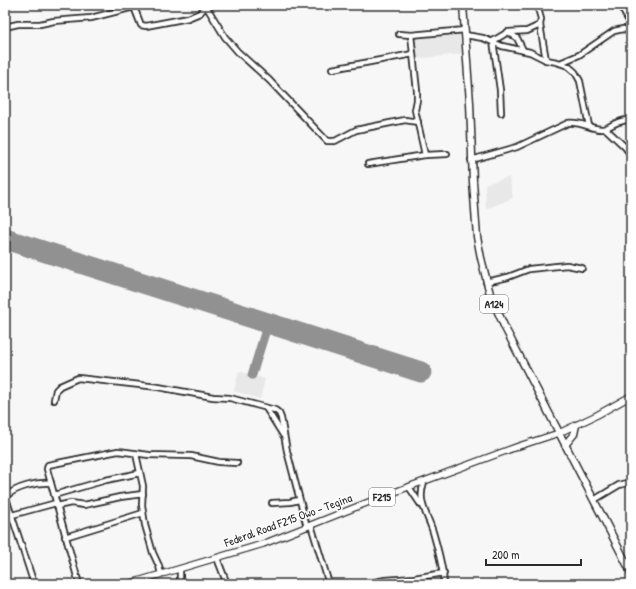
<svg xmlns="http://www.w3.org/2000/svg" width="636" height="589" viewBox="0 0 636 589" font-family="'Patrick Hand',sans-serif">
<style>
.built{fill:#e8e8e8}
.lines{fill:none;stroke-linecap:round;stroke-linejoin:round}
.taxiway{stroke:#919191;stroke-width:9}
.runway{stroke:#919191;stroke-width:21}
.minor-casing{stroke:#2b2b2b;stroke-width:8}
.major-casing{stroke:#2b2b2b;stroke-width:8}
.highway-casing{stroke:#2b2b2b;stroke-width:9}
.minor{stroke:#fff;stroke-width:4.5}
.major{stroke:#fff;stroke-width:5.5}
.highway{stroke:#fff;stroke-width:6}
.labels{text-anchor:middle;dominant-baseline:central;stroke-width:3;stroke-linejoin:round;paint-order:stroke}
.shield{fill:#fff;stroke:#6b6b6b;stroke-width:1}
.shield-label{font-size:11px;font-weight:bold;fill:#2b2b2b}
.street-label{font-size:12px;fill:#2b2b2b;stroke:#fff}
</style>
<rect width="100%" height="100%" fill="#f7f7f7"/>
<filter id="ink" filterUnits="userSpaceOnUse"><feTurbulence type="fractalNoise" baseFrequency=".025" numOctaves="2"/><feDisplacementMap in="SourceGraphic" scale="8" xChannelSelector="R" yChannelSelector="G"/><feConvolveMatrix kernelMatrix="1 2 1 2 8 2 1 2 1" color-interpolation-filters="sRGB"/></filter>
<g filter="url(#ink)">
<!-- built -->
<g class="built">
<path d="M460,34l1,20 -45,5 -2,-20z"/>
<path d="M509,177l4,21 -27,11 -1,-25z"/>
<path d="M239,371l26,8 -5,20 -26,-8z"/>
</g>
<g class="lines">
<!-- taxiway -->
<path class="taxiway" d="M252,375l16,-52"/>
<!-- runway -->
<path class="runway" d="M5,239l416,133"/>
<!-- minor casing -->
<g class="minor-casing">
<g id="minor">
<path d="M620,5l11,20"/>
<path d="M540,25l6,35"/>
<path d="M5,27l13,-3h22l14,-3 37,-3 43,-11 7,18 5,1 42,-8 12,-5 6,-7 19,31 13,15 31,28 58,61h8l21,-11 49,-10 13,2"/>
<path d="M508,32l19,-1 13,-6 1,-6 -4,-14"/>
<path d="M399,34l12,1 54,-5"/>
<path d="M411,35l6,56v9l-2,10 10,45"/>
<path d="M465,35l18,3 19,8 28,6 16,8 11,2 11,4 7,6 5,9 9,45"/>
<path d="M560,63l19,-8 35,-24 9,-2 8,2"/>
<path d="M332,69l81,-15"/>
<path d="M501,113l-1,-23 -7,-49 15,-9 9,6 6,12"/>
<path d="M606,129l19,18 6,8"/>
<path d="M471,160l46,-13 51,-24c13,-2 22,6 34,6 5,0 9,-4 14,-6 5,-2 10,-3 15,-4"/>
<path d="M368,164l57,-9 22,-1"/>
<path d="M486,282l22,-5 21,-8 38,-4 15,3"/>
<path d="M54,400l2,-10 4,-4 18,-8 80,9 55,10 17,1 45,12 4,3 2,5 6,33 20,76"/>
<path d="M266,408l17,27"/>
<path d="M136,454l7,32 -1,19 3,20 8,28 6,13 2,8"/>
<path d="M424,482c-7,20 3,31 9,50 5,18 10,34 11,52"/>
<path d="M409,487l12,18"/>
<path d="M5,495l29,89"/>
<path d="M54,495l52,-15 34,-7"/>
<path d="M6,496c11,-9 30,-14 45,-13"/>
<path d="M594,500l25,-15 12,-3"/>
<path d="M272,503l18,-1 9,-2"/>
<path d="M57,506l14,-3 13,2 36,-8 23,-3"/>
<path d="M5,515h7l44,-12"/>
<path d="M311,525l18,59"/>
<path d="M65,537l78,-24"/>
<path d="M217,558l10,26"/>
<path d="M180,569v15"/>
<path d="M79,584l-32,-115 1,-4 70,-14 31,4 42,1 28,6 18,1"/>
<path d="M365,584l20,-4 29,-2 30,-5"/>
</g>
</g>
<!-- major casing -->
<g class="major-casing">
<path id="major" d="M128,584l135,-40 121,-48 135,-50 40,-13 38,-18 34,-19"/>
</g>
<!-- highway casing -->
<g class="highway-casing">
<g id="highway">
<path d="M463,5l7,98 3,79 4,55 4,21 9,36 15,34 126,244"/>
<path d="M565,445l9,-11 2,-9"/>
</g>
</g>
<!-- minor -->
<use href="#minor" class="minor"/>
<!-- major -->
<use href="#major" class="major"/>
<!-- highway -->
<use href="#highway" class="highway"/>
</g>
</g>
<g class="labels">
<!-- shield labels -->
<g class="shield">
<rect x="480" y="295" width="28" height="18" rx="3"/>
<rect x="369" y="488" width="26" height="18" rx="3"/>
</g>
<g class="shield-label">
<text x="494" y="304">A124</text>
<text x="382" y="497">F215</text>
</g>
<!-- street labels -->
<g class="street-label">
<text transform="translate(288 520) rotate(-20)">Federal Road F215 Owo - Tegina</text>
</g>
</g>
<!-- margin -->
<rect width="636" height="589" fill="none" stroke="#fff" stroke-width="20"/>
<rect x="10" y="10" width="616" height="569" fill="none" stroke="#2b2b2b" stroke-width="1.5" filter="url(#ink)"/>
<!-- scale -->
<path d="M486 559v6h95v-6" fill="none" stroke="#2b2b2b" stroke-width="2"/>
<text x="492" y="559" font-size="12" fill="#2b2b2b" stroke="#ffffff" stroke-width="3" paint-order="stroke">200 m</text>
</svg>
